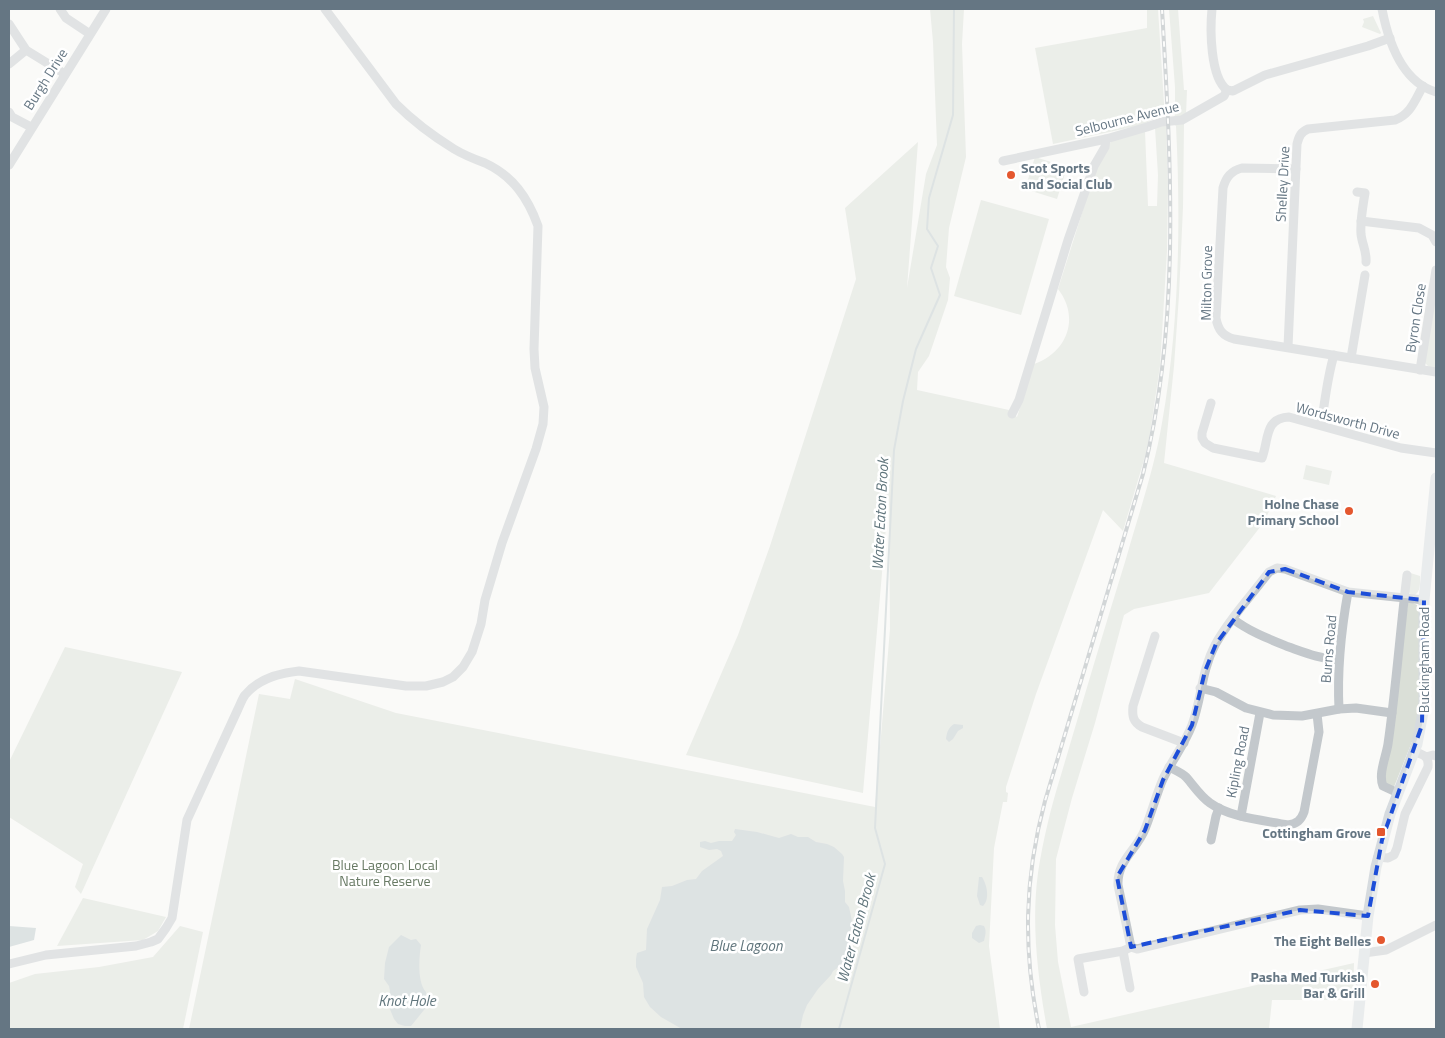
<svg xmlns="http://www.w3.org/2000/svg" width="1445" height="1038" viewBox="0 0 1445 1038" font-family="'Titillium Web',sans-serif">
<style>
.green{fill:#dadfd7}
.water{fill:#bbc7cb}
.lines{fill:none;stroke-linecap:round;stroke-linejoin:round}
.stream{stroke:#bbc7cb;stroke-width:2}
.minor{stroke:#c3c8cc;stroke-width:9}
.major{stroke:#d6dbdf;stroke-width:11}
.rail-casing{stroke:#a2aab0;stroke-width:4}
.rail{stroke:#fff;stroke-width:2;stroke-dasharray:5.5;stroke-linecap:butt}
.marked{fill:none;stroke:#1d4ed8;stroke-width:4;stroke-dasharray:10 6;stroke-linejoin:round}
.poi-dot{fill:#e4572e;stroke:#fff;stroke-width:2}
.labels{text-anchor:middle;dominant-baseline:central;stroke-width:5;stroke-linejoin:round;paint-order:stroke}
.street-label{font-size:14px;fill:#657683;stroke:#fff}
.poi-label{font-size:14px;font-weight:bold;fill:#657683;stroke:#fff;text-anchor:end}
.park-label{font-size:14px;fill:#687a64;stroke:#fff}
.water-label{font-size:15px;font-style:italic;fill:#60757c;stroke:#fff}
</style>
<rect width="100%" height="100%" fill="#fafaf8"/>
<!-- green -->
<g class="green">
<path d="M930,9h34l-2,35 4,113 -17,71 -3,39 4,11 -2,22 -19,56 -11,16 -1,18 92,20 8,7 17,-53c34,-12 46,-47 24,-75l37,-117 14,-28 3,-3 33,-10 3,75h9l1,-31 -3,-47 11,-4 2,66 -1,61 -7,115 -9,61 -5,26 -23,78 -20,-21 -67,184 -30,93v5l2,1 -1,9h-4l-9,46 -5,98 11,83h-811l70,-335 31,5 5,-20 101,34 479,94 15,-178 -1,-137 -26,301 -177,-38 52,-120 32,-89 86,-267 -11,-71 73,-66 -11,146 19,-114 11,-29 -4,-103z"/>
<path d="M1147,9h11l7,110 -8,-2 -15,8 -89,19 -18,-96 112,-20z"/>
<path d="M1169,9h9l6,81h3l-1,25 -13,4 2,-4v-28z"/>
<path d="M1373,16l8,17 -1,1 -18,-7 2,-5 -1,-3z"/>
<path d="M1174,124h10l-1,83 -4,88 -5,71 -10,97 112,33 -12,26 -55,71 -75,16 -10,6 -29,108 -23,75 -16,61 -1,66 3,37 13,65 283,-64 -1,37h-81l-3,29h-222c-9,-51 -16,-105 -9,-156 5,-33 13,-66 23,-98 21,-71 42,-142 64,-213 13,-46 29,-92 37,-139 17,-96 19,-200 14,-297z"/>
<path d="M1035,157l32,10 -10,32 -32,-10z"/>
<path d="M981,200l68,19 -28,96 -67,-19z"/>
<path d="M1436,289v80l-6,-1 -6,-6z"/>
<path d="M1306,465l26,6 -3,14 -26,-6z"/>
<path d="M1404,571l16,5c0,7 1,17 -7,20 -7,-4 -10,-18 -9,-25z"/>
<path d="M1411,602l6,3 4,15 -2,104 -25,63 -8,-3 -2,-7 24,-174z"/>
<path d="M65,647l117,25 -101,222 -6,-7 8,-23 -74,-47v-55z"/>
<path d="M83,898l83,19 -8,14 -15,9 -86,6z"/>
<path d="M180,926l23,6 -20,97h-174v-46l26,-9 64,-7 54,-10z"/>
</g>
<!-- water -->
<g class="water">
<path d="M954,724l9,1v3l-5,3 -5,8 -4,3 -3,-3c1,-7 2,-11 8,-15z"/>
<path d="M735,829l22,3 22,6 12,-4 7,3h10l8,5 11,2 7,3 8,7 2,3 -1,24 2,10v11l4,5 3,14 -1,5 1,15 -7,22 -12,8 -2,4 -13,14 -11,16 -4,10 -3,14h-118l-21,-12 -11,-10 -6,-10 -1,-14 -7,-16v-8l1,-6 9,-3 1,-21 13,-29 2,-13 10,-1 15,-6 9,-1 6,-8 21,-15 -2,-5 -4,-2 -8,1 -9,-3v-5l5,-1 6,2 8,-2h13l4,-6 -2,-3z"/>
<path d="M979,877h3c5,8 8,22 1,29l-3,-1 -3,-9z"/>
<path d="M980,925l4,1c3,5 1,10 0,15l-5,2 -7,-5v-5l4,-7z"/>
<path d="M9,926l27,2 -2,12 -25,7z"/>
<path d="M401,935l10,5 5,-1 5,6c-2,13 -4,37 5,47v5l2,8 -17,21h-6l-7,-2 -4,-5 -7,-17 3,-11 -1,-5 -5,-7 1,-16 4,-16z"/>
</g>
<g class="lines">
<!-- stream -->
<path class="stream" d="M839,1029l46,-165 -10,-36 19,-378 9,-49 13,-52 24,-54 -9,-27 7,-22 -11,-17 2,-31 24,-83 1,-106"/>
<!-- minor -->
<g class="minor">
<path d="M60,9l6,9 24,16"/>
<path d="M1212,9c-2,20 -2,68 15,81"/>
<path d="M1382,9c6,31 20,73 54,83"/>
<path d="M9,24l17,26 39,24"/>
<path d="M9,64l17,-14"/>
<path d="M1227,90l6,1 32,-16 103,-29 22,-8"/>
<path d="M9,112l3,5 19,10"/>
<path d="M1003,161l103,-22 41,-12 14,-5 21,-2 42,-24 3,-6"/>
<path d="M9,165l97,-156"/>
<path d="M1296,169l-54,-1c-11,3 -16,9 -19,20l-7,130c2,12 7,18 18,21l202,33"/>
<path d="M1357,192l8,1c-2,13 -5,27 -4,41 1,10 6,18 5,28"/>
<path d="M1361,221l58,7 13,7 4,7"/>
<path d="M1288,347l9,-203c2,-8 4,-12 11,-15l87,-9c16,-6 20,-20 28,-34"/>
<path d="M1351,358l14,-83"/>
<path d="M1420,370l16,-100"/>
<path d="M1211,403l-9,30v5l3,5 8,5 49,10c7,-18 2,-40 27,-41l112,31 35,5"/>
<path d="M1012,414l7,-14 49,-160 26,-74 11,-19 1,-8"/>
<path d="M1321,425c4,-23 6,-47 13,-70"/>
<path d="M1233,619c17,13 36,20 56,28 17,6 32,12 50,13"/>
<path d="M1155,636l-22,70c-1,10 0,16 9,21l42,16"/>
<path d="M1200,688l16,4 30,16 27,7 29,1 37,-7 17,-1 36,5"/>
<path d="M1339,709c-2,-40 2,-78 9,-117"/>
<path d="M1426,757l7,-2 3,1"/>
<path d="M1169,767c6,3 13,6 17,10 8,9 14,19 24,26 21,15 52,17 78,22 9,-1 13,-5 16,-13l15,-80 -2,-18"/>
<path d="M1398,793l-15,-7c-5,-12 3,-29 5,-42 8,-56 12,-112 19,-169"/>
<path d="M1241,816l19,-103"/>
<path d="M1211,840l5,-24 3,-8"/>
<path d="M1378,857l10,1 6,-3 3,-7 8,-34 23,-47c1,-11 -4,-12 -13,-15"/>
<path d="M1368,916l-50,-7 -18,1 -163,39 -6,-2 -13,-62c-1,-25 19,-35 27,-56 7,-17 11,-34 18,-50 9,-19 22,-35 29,-54 10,-27 9,-53 23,-80 14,-26 36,-49 54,-73l8,-4 8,1 63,23 76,8"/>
<path d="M1123,951l7,37"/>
<path d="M1364,953l22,-3 50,-25"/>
<path d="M9,964l37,-9 90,-9 15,-4 7,-3 8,-11 6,-10 15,-98 51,-111c2,-4 4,-10 7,-14 13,-16 35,-22 54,-24l107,15h20l17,-4 10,-5 10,-10 9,-15 9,-28 4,-24 17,-57 34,-94 7,-25 1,-17 -9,-39 -1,-19 4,-123c-10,-28 -25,-50 -53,-63 -11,-4 -21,-8 -31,-14 -21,-13 -41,-28 -58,-45l-71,-95"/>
<path d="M1084,992l-6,-33 45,-8 8,-4"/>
</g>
<!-- major -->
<path class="major" d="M1357,1029l11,-113 8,-49 14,-53 27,-70 7,-37v-107l12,-122"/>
<!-- rail casing -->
<g class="rail-casing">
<path id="rail" d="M1039,1029c-16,-79 -15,-150 6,-228l98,-327c38,-152 28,-310 19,-465"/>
</g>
<!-- rail -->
<use href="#rail" class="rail"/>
</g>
<!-- marked area -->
<path d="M0 0H1445V1038H0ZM1285,569l63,23 76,8 -2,125 -40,115 -14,76 -68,-6 -169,37 -14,-70 28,-47 18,-50 29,-55 13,-54 11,-27 53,-72z" fill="#fafaf8" fill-opacity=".55" fill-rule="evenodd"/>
<path class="marked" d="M1285,569l63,23 76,8 -2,125 -40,115 -14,76 -68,-6 -169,37 -14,-70 28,-47 18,-50 29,-55 13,-54 11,-27 53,-72z"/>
<!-- markers -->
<g class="poi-dot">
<circle cx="1011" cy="175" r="5"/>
<circle cx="1349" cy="511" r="5"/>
<rect x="1376" y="827" width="10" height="10" rx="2.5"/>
<circle cx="1381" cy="940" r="5"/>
<circle cx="1375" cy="984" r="5"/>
</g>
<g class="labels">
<!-- street labels -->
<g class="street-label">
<text transform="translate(45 79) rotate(-58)">Burgh Drive</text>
<text transform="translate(1127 118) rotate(-14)">Selbourne Avenue</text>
<text transform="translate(1282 184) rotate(-87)">Shelley Drive</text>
<text transform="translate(1206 283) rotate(-89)">Milton Grove</text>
<text transform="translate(1415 318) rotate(-81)">Byron Close</text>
<text transform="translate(1348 420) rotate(15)">Wordsworth Drive</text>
<text transform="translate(1328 649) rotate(-85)">Burns Road</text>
<text transform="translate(1423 660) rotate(-90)">Buckingham Road</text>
<text transform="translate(1237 762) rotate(-79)">Kipling Road</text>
</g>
<!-- poi labels -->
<g class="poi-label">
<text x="1021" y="167" text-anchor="start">Scot Sports<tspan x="1021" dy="16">and Social Club</tspan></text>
<text x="1339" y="503">Holne Chase<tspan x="1339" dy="16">Primary School</tspan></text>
<text x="1371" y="832">Cottingham Grove</text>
<text x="1371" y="940">The Eight Belles</text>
<text x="1365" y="976">Pasha Med Turkish<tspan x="1365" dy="16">Bar &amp; Grill</tspan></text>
</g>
<!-- park labels -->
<g class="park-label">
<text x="385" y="864">Blue Lagoon Local<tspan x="385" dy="16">Nature Reserve</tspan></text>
</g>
<!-- water labels -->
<g class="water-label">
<text transform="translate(880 514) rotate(-87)">Water Eaton Brook</text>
<text transform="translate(856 928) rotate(-75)">Water Eaton Brook</text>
<text x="746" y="945">Blue Lagoon</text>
<text x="407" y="1000">Knot Hole</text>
</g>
</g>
<!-- border -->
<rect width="1445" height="1038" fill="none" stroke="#657683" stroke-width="20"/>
</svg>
